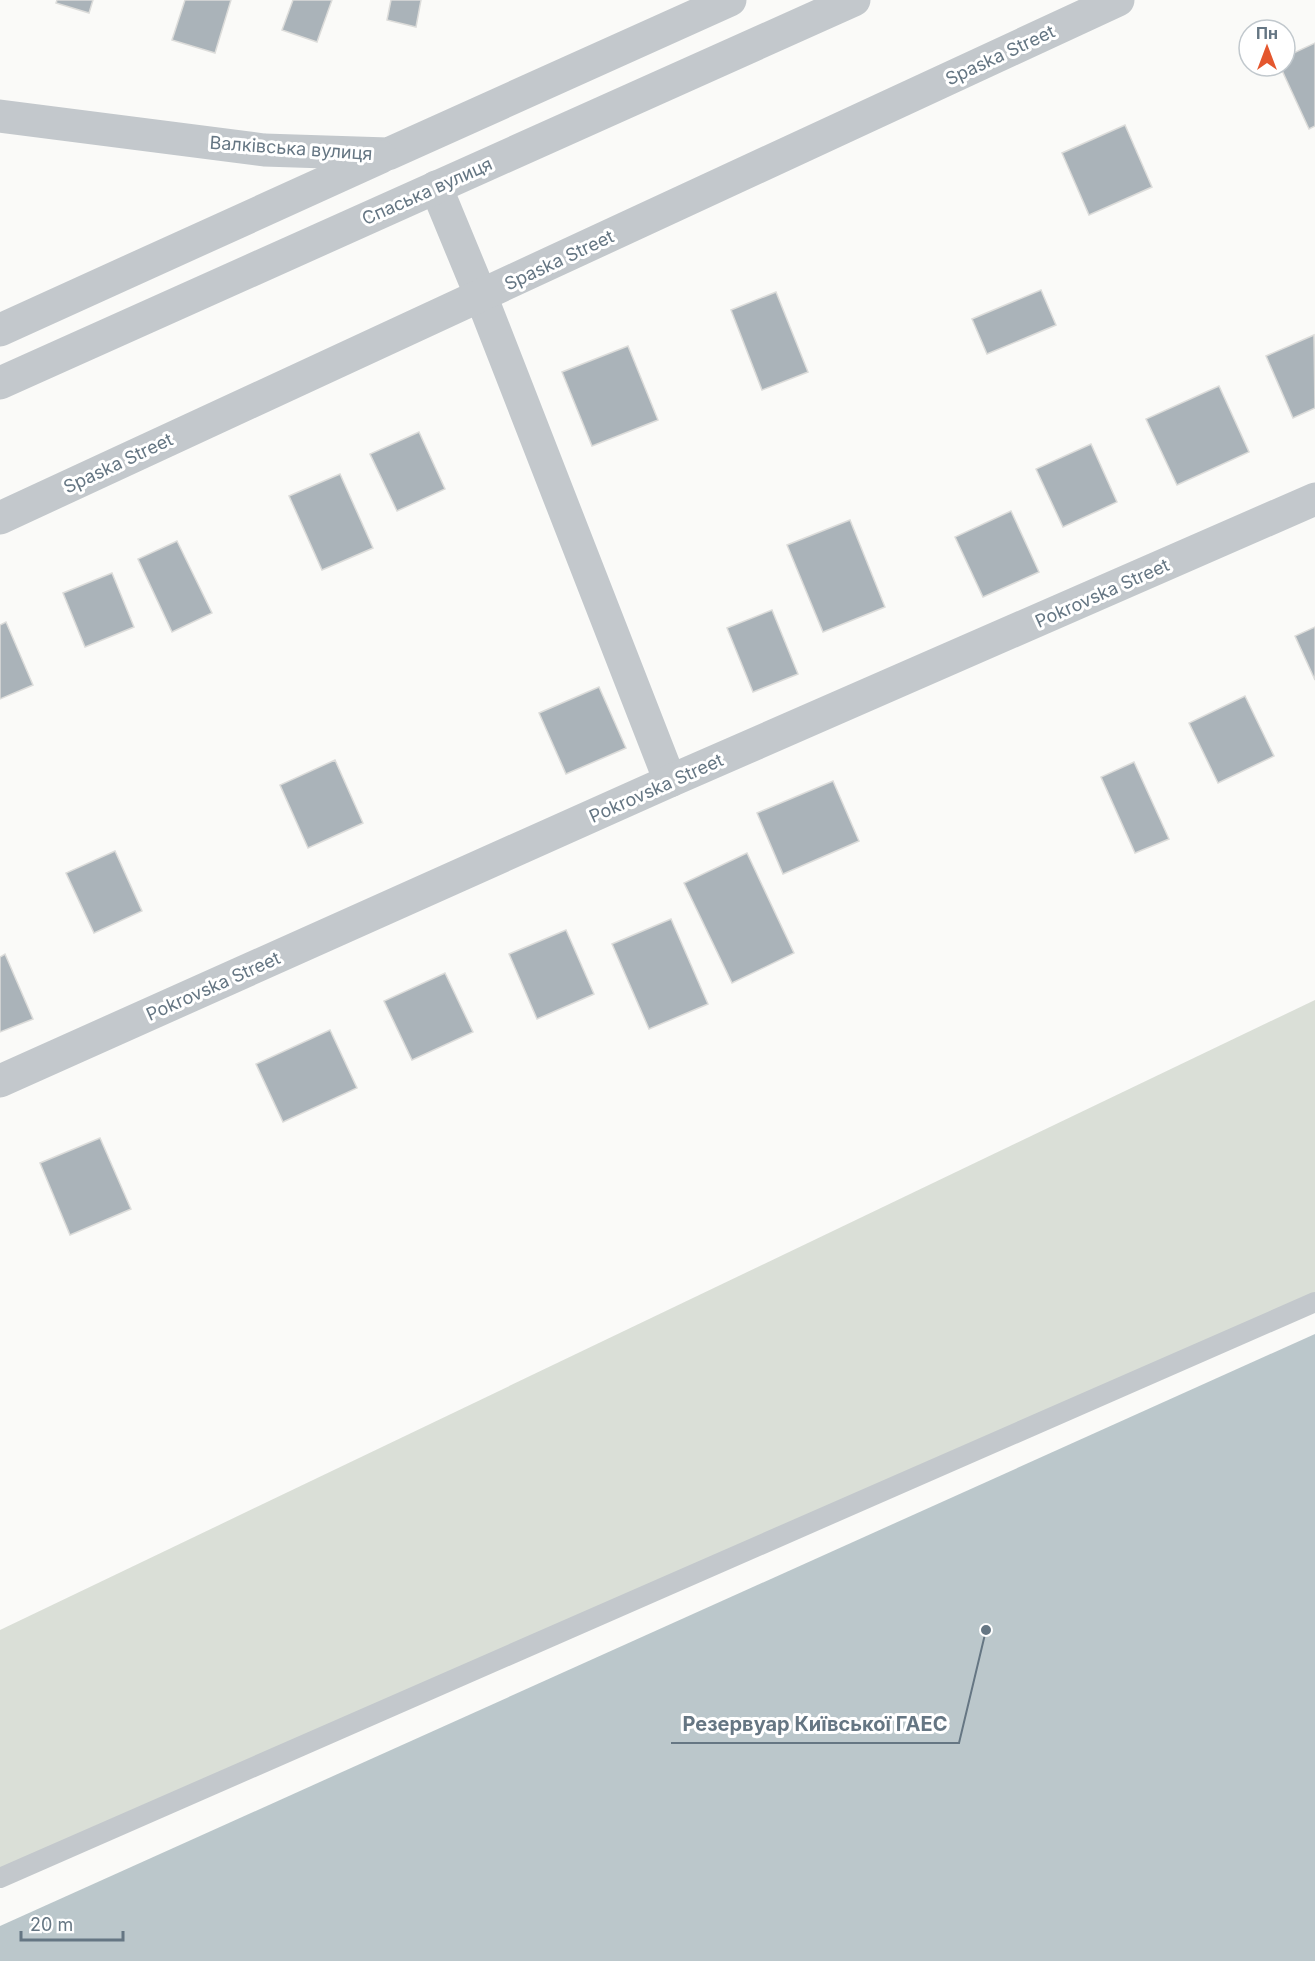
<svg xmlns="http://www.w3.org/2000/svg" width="1315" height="1961" viewBox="0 0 1315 1961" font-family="Inter,sans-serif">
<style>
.green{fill:#dadfd7}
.water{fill:#bbc7cb}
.building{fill:#aab3b9;stroke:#dcdcda;stroke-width:1.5}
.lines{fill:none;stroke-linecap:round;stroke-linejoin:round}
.service{stroke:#c3c8cc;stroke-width:20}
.minor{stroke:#c3c8cc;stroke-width:33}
.tertiary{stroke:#c3c8cc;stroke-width:33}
.labels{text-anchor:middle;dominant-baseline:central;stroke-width:6;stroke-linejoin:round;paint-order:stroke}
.street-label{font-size:18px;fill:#657683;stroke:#fff}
.leader{fill:none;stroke:#657683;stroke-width:2}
.callout-dot{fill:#657683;stroke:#fff;stroke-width:2}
.callout-label{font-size:20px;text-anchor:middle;font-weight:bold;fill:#657683;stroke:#fff;stroke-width:6;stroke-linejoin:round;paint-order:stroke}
</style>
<rect width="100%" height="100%" fill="#fafaf8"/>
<!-- green -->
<path class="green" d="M1315,1000v302l-1315,576v-248z"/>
<!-- water -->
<path class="water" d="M1315,1334v627h-1315v-35z"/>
<!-- building -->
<g class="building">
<path d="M57,0h36l-4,13 -33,-10z"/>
<path d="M185,0h46l-16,53 -43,-13z"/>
<path d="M293,0h39l-15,42 -35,-12z"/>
<path d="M391,0h30l-5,27 -29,-7z"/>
<path d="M1315,43v83l-6,3 -29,-63h5v-9z"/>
<path d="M1125,125l27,62 -63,28 -27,-62z"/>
<path d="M1041,290l15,35 -69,29 -15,-35z"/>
<path d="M776,292l32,80 -46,18 -31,-80z"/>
<path d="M1314,335l1,73 -22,10 -27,-62z"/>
<path d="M628,346l30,74 -66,26 -30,-74z"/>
<path d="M1219,386l30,66 -72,33 -31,-66z"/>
<path d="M419,432l26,57 -48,22 -27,-57z"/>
<path d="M1091,444l26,58 -54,25 -27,-58z"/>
<path d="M340,474l33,74 -51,22 -33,-74z"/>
<path d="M1011,511l28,61 -56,25 -28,-60z"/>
<path d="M850,520l35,87 -62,25 -36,-87z"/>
<path d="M177,541l35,72 -40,19 -34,-73z"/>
<path d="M112,573l22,54 -49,20 -22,-54z"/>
<path d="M772,610l26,64 -45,18 -26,-64z"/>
<path d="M6,622l27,63 -33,14v-74z"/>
<path d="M1315,627v53l-20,-44z"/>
<path d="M599,687l27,61 -60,26 -27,-61z"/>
<path d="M1245,696l29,60 -56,27 -29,-60z"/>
<path d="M335,760l28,63 -55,25 -28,-63z"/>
<path d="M1134,762l35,77 -34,14 -34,-76z"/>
<path d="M833,781l26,60 -76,33 -26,-61z"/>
<path d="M115,851l27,60 -48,22 -28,-60z"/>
<path d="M747,853l47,100 -62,30 -48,-100z"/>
<path d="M671,919l37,85 -59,25 -37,-85z"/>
<path d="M566,930l28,64 -57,25 -28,-65z"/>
<path d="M5,954l28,65 -33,13v-75z"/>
<path d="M445,973l28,59 -61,28 -28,-59z"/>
<path d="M330,1030l27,58 -74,34 -27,-58z"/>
<path d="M100,1138l31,71 -61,26 -30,-72z"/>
</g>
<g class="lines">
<!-- service -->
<path class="service" d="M0,1878l1315,-576"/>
<!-- minor -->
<g class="minor">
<path d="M0,116l264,34 124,4 342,-154"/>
<path d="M436,187l45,109 189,485"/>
<path d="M0,330l381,-173"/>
<path d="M0,518l1118,-518"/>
<path d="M0,1081l670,-300 645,-282"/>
</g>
<!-- tertiary -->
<path class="tertiary" d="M0,383l854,-383"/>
</g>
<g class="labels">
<!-- street labels -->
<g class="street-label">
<text transform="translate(1000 55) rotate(-25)">Spaska Street</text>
<text transform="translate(291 148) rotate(4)">Валківська вулиця</text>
<text transform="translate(427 191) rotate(-24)">Спаська вулиця</text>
<text transform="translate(559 260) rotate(-25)">Spaska Street</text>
<text transform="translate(118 463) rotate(-25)">Spaska Street</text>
<text transform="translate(1102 593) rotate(-24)">Pokrovska Street</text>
<text transform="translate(656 788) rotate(-24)">Pokrovska Street</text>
<text transform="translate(213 986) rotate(-24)">Pokrovska Street</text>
</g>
</g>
<!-- callouts -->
<path class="leader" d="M986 1630L959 1743H671"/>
<circle class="callout-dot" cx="986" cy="1630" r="6"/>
<g class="callout-label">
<text x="815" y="1731">Резервуар Київської ГАЕС</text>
</g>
<!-- north arrow -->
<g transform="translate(1267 48)"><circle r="28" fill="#ffffff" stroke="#c1c8cd" stroke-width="1.5"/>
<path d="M0-4.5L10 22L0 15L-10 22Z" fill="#e4572e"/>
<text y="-9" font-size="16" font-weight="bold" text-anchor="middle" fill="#657683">Пн</text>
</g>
<!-- scale -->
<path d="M21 1931v9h102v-9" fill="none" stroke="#657683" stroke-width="3"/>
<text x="30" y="1931" font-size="18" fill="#657683" stroke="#ffffff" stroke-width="4.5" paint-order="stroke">20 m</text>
</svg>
